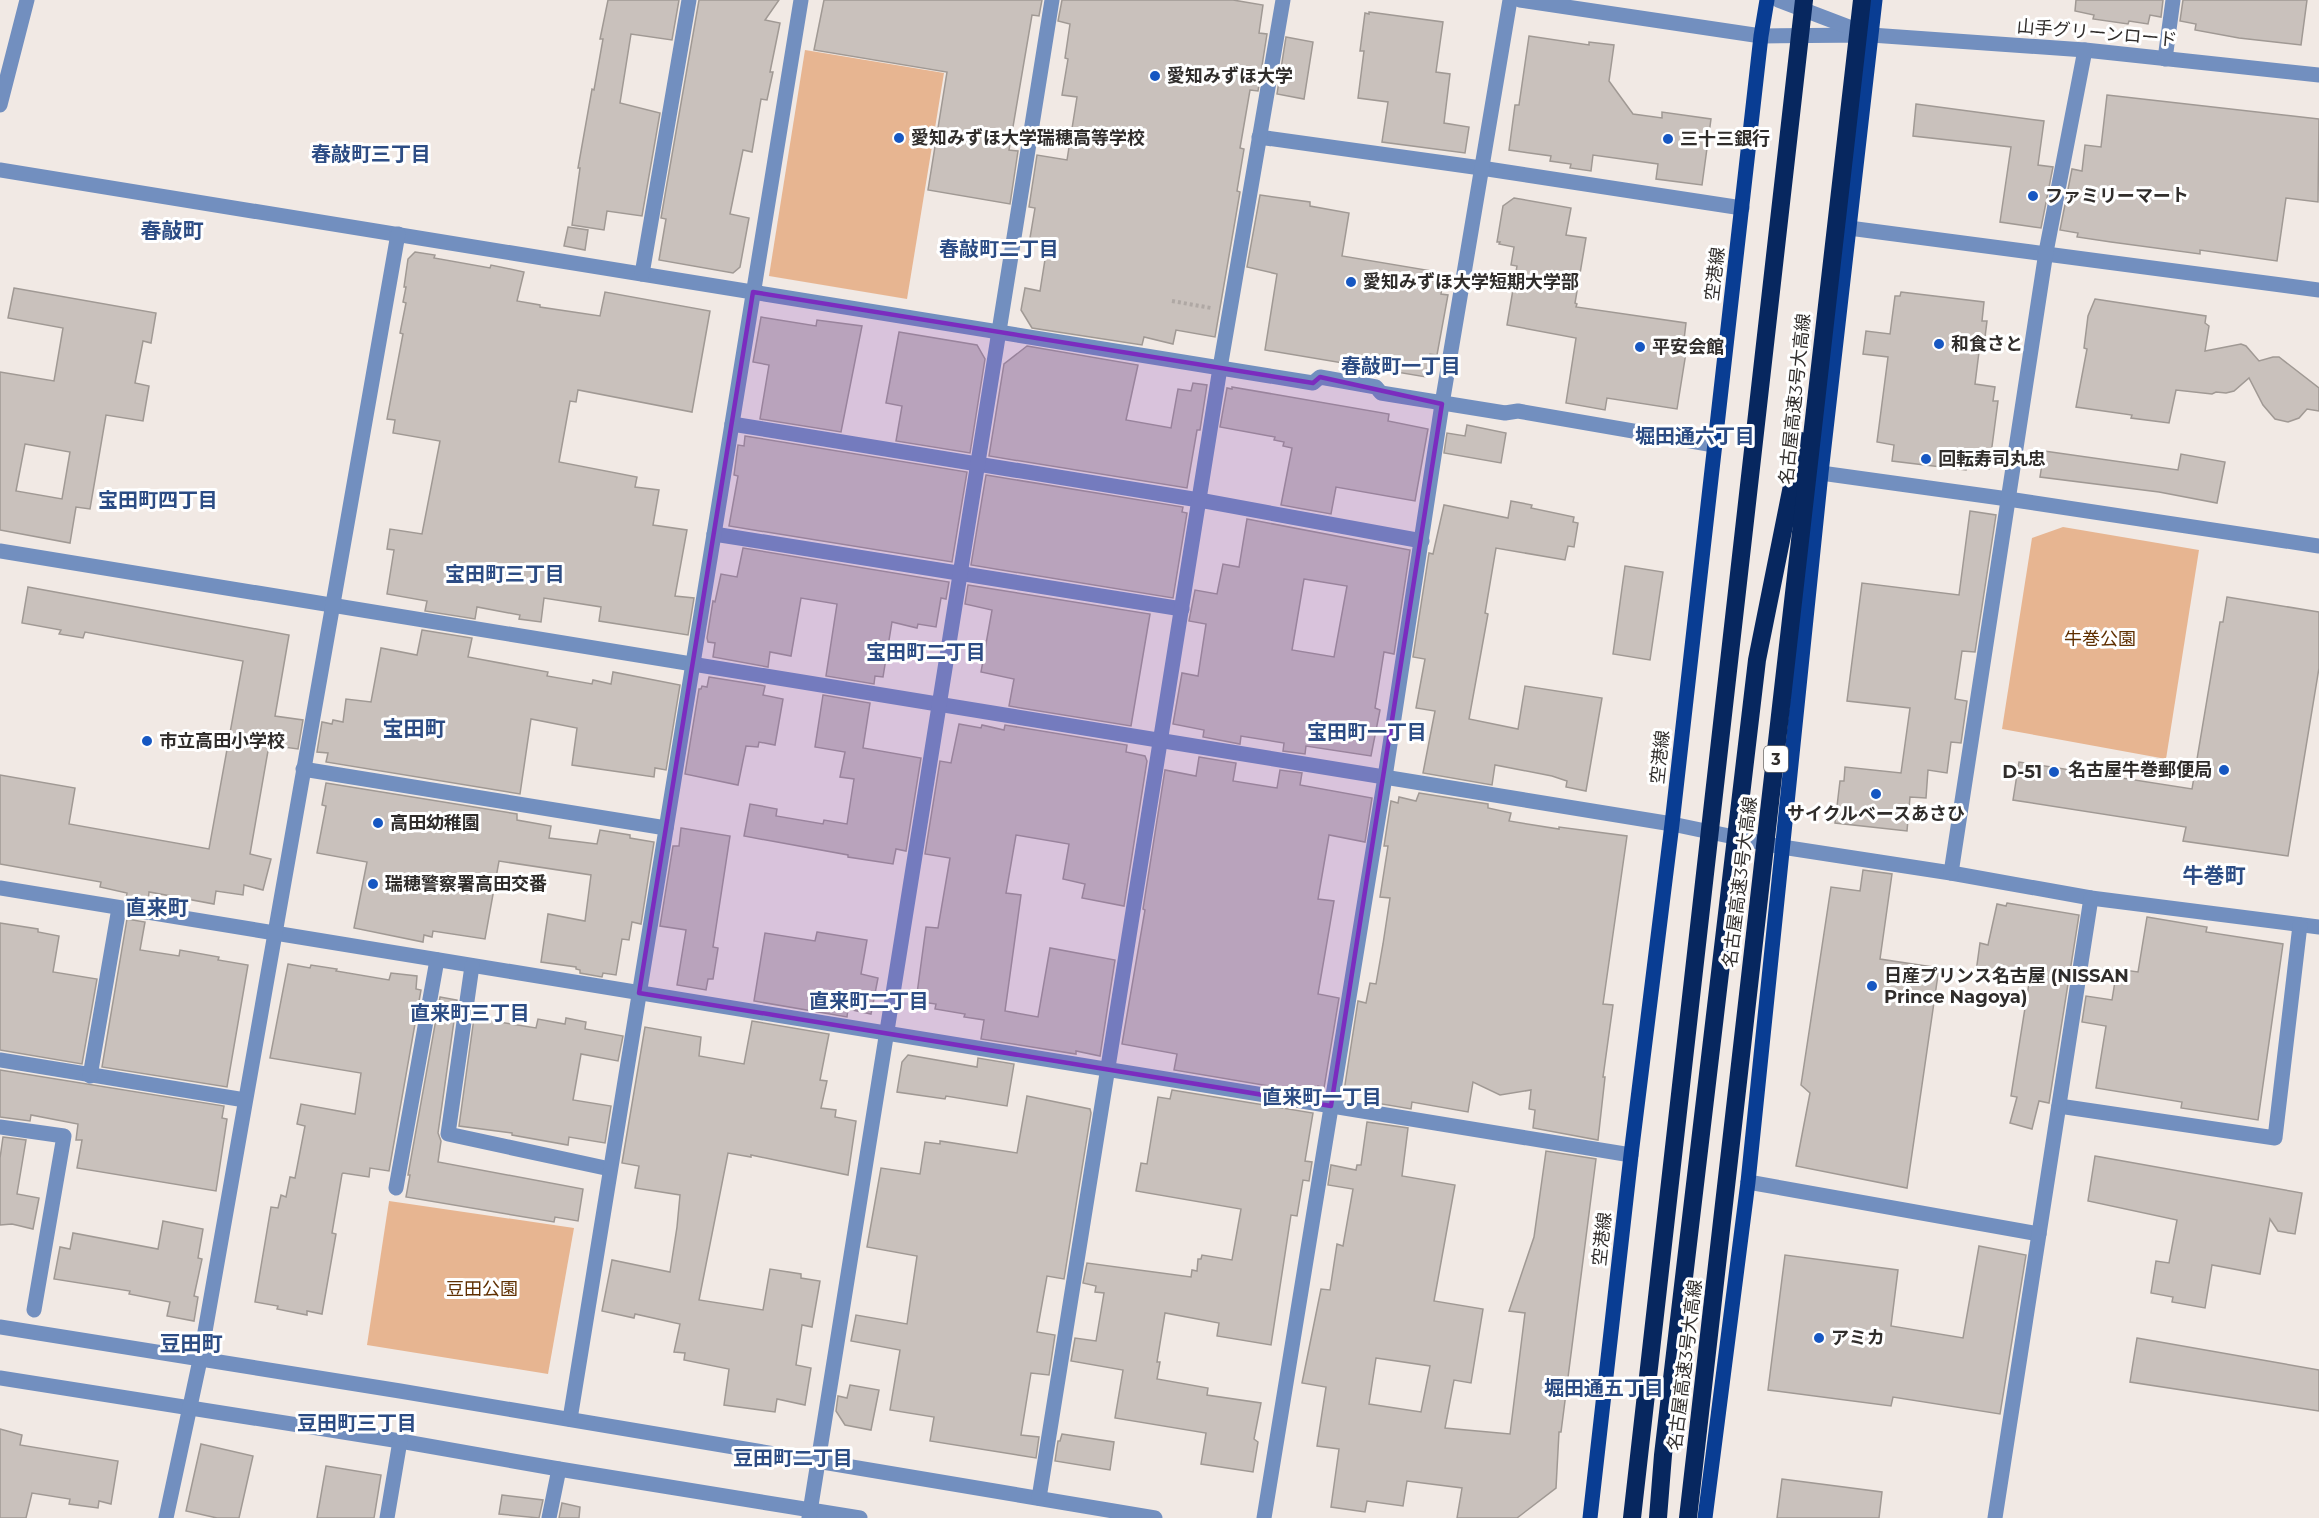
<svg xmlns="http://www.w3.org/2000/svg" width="2319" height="1518" viewBox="0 0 2319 1518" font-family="Montserrat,'Noto Sans JP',sans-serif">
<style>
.green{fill:#e7b591}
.building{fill:#c9c1bc;stroke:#a09994;stroke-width:1.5;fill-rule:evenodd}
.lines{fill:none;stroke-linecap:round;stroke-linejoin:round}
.path{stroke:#afa8a4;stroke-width:4;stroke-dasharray:3 3;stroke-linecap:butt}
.minor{stroke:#728fbf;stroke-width:15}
.major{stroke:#093d93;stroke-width:15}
.highway{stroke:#07275f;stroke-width:18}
.marked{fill:#7b2cbf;fill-opacity:0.2;stroke:#7b2cbf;stroke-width:4.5;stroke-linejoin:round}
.poi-dot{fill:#1657c2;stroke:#fff;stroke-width:2}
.labels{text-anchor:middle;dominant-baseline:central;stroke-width:6;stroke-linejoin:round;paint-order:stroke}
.shield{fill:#fff;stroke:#6e6c6b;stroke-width:1.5}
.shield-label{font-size:16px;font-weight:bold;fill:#302d2b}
.street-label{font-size:18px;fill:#302d2b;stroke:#fff}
.poi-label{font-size:18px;font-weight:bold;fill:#302d2b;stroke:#fff;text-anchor:start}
.park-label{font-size:18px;fill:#5f2f00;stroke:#fff}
.neighbourhood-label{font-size:20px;font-weight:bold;fill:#2c4c84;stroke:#fff}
.quarter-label{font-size:21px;font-weight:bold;fill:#2c4c84;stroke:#fff}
</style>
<rect width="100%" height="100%" fill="#f1e9e4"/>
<!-- green -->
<g class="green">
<path d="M805,50l139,23 -37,226 -138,-23z"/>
<path d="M2063,527l136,23 -33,209 -164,-30 30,-191z"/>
<path d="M389,1201l185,27 -26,146 -181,-29z"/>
</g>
<!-- building -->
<g class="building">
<path d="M608,0h71l-7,40 -41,-6 -11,69 40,10 -18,103 -35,-5 -3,19 -32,-5 8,-57h-2l14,-79 2,1 9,-51h-3z"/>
<path d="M699,0h80l-14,20 15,3 -10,49h3l-6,28 -6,-1 -9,53 -9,-2 -13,64 19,4 -9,49 -7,6 -74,-13 7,-41 -5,-1z"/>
<path d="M824,0h218l-3,16 -7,-1 -23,135 9,1 -8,53 -82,-14 19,-118 -133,-22z"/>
<path d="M1062,0h171l30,5 -4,28 8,1 -9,57 -8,-1 -10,58 4,1 -7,42 3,1 -25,145 -39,-7 -3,14 -29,-7 -2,8 -110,-17 -11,-18 4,-22 15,3 7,-44 -14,-3 1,-5 -4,-1 5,-30 -6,-1 8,-52 30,5 10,-63 -15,-2 6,-36 -3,-1 5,-34 -12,-3z"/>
<path d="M2076,0h87l-2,17 -11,-2 -2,9 -19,-3 -1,3 -35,-5 1,-4 -19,-4z"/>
<path d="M2183,0h124l-6,45 -62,-7 -44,-8 1,-6 -16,-3z"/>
<path d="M1369,12l74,10 -7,50 14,2 -6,49 25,4 -4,26 -83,-11 6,-40 -30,-4 6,-47h-4l5,-38 4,1z"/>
<path d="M1529,36l60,9v-3l25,3 -5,36 24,33 29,4v-6l49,7 -9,66 -46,-6 2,-15 -65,-9 -2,16 -21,-3 1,-4 -21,-3 1,-5 -42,-6 6,-45h4z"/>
<path d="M1286,37l27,5 -9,57 -27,-5z"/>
<path d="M2107,95l212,24 -1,83 -32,-4 -9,63 -77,-11v4l-89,-12 -34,-5 1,-4 -18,-3 12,-61 10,2 3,-26 16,2z"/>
<path d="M1916,104l128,17 -6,44 15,2 -12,61 -41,-6 11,-75 -98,-11z"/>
<path d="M1260,195l50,7v4l39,7 -7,43 102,17 -3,21 7,1 -11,60 -7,-1 -4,23 -161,-27 12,-76 -30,-7z"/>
<path d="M1514,198l57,10 -5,27 20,3 -11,65 2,1 -1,3 110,16 -2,17h4l-11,69 -70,-11 -2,12 -39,-7 10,-65 -69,-13 10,-59 -6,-1 3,-18 -15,-3 1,-2h-3l6,-36z"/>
<path d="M568,227l20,3 -3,20 -21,-4z"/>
<path d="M415,252l20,3 -1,3 56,10 1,-3 33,7 -7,29 23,4v2l60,9 5,-24 105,19 -18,101 -114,-22 -2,12 -6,-1 -11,61 78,15 -2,10 24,3 -6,35 34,5 -12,66 19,2 -6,37 -89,-14 2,-14 -57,-9 -3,24 -22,-3 1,-4 -43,-8 -2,12 -50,-8 2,-10 -40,-7 7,-44 -7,-1 3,-20 32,5 18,-93 -47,-8 2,-13 -8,-1 16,-85 -3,-1 6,-30 -3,-1 3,-15h-2l4,-28z"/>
<path d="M14,288l142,25 -5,30 -8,-2 -8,42 14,3 -6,35 -37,-6 -16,94 -14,-2 -6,36 -70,-13v-158l54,9 9,-53 -55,-10zM25,444l45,8 -8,47 -46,-8z"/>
<path d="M1901,292l83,10 -2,19h5l-3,24 -4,-1 -5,40 20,3 -2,14h5l-9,68 -23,-3v4l-74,-9 2,-16 -17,-3 11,-85 -25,-3 3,-23 24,3 5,-38h5z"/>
<path d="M2095,299l111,17 -1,7 4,3 -4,25 36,-7 5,2 13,15 14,-4h6l40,31v23l-12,-2 -8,9 -11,4 -13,-3 -12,-14 -14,-27 -15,13 -8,2 -10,-1 -4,2 -36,-4 -7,33 -38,-5 1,-3 -56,-8 11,-58 -3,-1 4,-32z"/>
<path d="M761,317l55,9 1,-6 45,6 -21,106 -81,-13 9,-54 -16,-3z"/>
<path d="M899,332l78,13 8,14 -15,94 -74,-12 6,-35 -16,-3z"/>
<path d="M1027,346l111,19 -12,55 45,8 7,-39 13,2 2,-8 14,2 -7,45h-3l-10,58 -198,-32 15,-92z"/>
<path d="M1232,387l157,27 -1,7 40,8 -13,72 -79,-14 -5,27 -50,-9 11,-57 -9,-2 1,-4 -10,-2 1,-3 -55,-10 7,-39 5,1z"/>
<path d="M1467,425l39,8 -5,30 -57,-10 3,-20 18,3z"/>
<path d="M745,436l222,36 -15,90 -223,-36 9,-50 -4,-1 4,-30 6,1z"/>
<path d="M2044,451l134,19 3,-16 44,8 -8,41 -58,-11 -119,-15z"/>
<path d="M986,475l197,32 -1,5 5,1 -14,85 -202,-33z"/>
<path d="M1511,501l21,4 -1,3 43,9 -1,5 5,1 -4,24 -6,-1 -3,14 -69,-12 -11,65 3,1 -19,105 49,10 7,-43 77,12 -16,93 -20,-4 1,-6 -15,-5 -57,-11 -3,20 -69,-12 12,-62 -19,-3 9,-49 -12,-2 16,-104 4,1 11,-49 64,13z"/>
<path d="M1970,511l26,4 -21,137 -13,-1 -7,48 12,2 -6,42 -10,-1 -4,31 -19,-3 -2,28 -16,-1 -3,34 -72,-8 5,-42h4l1,-14 56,6 9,-65 -63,-7 15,-118 97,12z"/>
<path d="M1247,519l163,31 -16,104 -10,-2 -9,56 5,2 -9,46 -65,-10 -1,8 -22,-3 1,-8 -43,-7 -1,8 -37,-7 1,-7 -31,-6 9,-51 16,3 8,-52 -17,-3 6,-31 22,4 6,-30 16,3zM1304,579l43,7 -13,71 -42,-7z"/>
<path d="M743,548l206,34 -3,17 -5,-1 -5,29 -18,-3 -1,4 -25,-6 -9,55 -8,-1 -1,8 -48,-8 11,-72 -36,-6 -10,58 -21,-4 -2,15 -55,-10 2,-14 -7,-1 -1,-4 6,-37 2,1 6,-28 16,3z"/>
<path d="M1625,566l38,6 -13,88 -37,-6z"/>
<path d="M968,585l182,29 -19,112 -122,-20 5,-27 -33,-7 11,-62 -27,-6z"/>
<path d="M28,587l261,48 -14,81 28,4 -5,29 -29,-4 -19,109 21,5 -8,31 -19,-5 -1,10 -27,-4 -2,13 -65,-12 -1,10 -22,-3 1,-6 -27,-6 1,-5 -101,-18v-89l75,13 -6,36 140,25 34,-188 -158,-29 -2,6 -24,-4 2,-4 -39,-7z"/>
<path d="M2227,597l92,15v56l-31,188 -105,-15 3,-14 -173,-27 6,-38 173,27 28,-167h3z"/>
<path d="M422,630l50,8 -4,19 80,15 -1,4 45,8 1,-4 18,4 2,-12 67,13 -14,85 -11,-2 -1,9 -82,-12 5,-37 -46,-9 -11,75 -194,-32 2,-9 -11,-1 5,-30 10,2 1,-4 10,2 3,-23 25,3 10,-54 36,7z"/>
<path d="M709,677l56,9 -2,9 20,4 -8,46 -16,-3 -1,5 -12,-1 -8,39 -53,-11 14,-85h2l1,-3 5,1z"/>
<path d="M823,695l47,8 -7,45 58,10 -15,93 -10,-2 -3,15 -45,-7v-2l-104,-19 6,-32 27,5 -1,7 47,8 1,-4 23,4 7,-45 -14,-2 5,-25 -30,-5z"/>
<path d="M959,724l22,4 1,-3 22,5 1,-5 122,20 -1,7 19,4 2,5 -23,145 -42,-8 3,-14 -22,-5 6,-35 -53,-9 -10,58 15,2 -16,116 33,6 12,-69 65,12 -15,96 -24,-5v3l-95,-15 3,-19 -20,-3 1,-3 -30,-5 1,-5 -20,-3 10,-74 12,1 12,-70 -25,-4 15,-93 11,2z"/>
<path d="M1199,757l37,6 -3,18 44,7 3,-18 22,3 -2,12 72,13 -7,44 -36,-7 -11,64 16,2 -16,93 21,4 -15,90 -6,-2 -1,8 -143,-24 3,-16 -55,-10 23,-134 -2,-1 22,-139 31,6z"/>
<path d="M326,783l191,31v6l34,6 -2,12 48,6 3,-14 30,5v3l24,4 -13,82 -9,-2 -3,18 -7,-1 -6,36 -13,-2 -1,4 -22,-4v-3l-4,-1v-2l-35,-5 7,-48 37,7 6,-46 -92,-14 -14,78 -52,-8 -1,6 -8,-2 -1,7 -69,-14 13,-66 -50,-9 9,-47 -4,-1z"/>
<path d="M1419,793l69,11v4l23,5 -2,8 50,8v-2l68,9 -24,168 10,1 -10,72h2l-7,63 -65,-12 2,-18 -6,-1 2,-19 -31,5 -27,-13 -5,30 -56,-10 -1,7 -41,-7 1,-7 -27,-4 14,-90 8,2 4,-20 6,1 7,-40 7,-46 -10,-1 8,-51h-4l7,-45 7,2 1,-6 17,4z"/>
<path d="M681,828l49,8 -17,111 5,1 -5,31h-5l-2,11 -29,-5 9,-55 -26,-4 13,-80h6z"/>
<path d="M1863,870l29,4 -12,85 59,9 -32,220 -111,-22 14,-73 -9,-8 30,-198 29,4z"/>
<path d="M2007,903l72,12 -30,188 -10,-2 -7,28 -22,-6 7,-26 -6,-1 18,-113 -53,-11 4,-29 8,2 9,-41 9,2z"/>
<path d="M2147,917l60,10 -1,5 77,12 -25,176 -77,-12 1,-6 -86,-14 10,-62 -24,-4 4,-26 26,4 5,-31 21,3z"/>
<path d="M127,919l18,3 -5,28 39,6 1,-6 39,7 -1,3 30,5 -21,122 -125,-20z"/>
<path d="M0,923l38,6v3l21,4 -6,36 44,7 -15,85 -82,-14z"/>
<path d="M817,932l50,8 -6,34 17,4 -7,36 -23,-5 -1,8 -93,-16 11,-68 50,8z"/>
<path d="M288,964l22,4 1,-3 26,4 -1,2 53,9 2,-7 26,3 -1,13 5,1 -32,181 -19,-3 -1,9 -26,-4 -1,1 -10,59 4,1 -14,80 -15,-3v4l-30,-6 1,-3 -23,-4 16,-95 7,1 3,-13 5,2 4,-20 5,1 10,-52 -8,-2 4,-20 54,10 6,-41 -91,-15z"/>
<path d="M440,997l17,3 -19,133 3,8 -3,21 145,27 -5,32 -23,-4 -1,5 -148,-25 4,-22h-2z"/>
<path d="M474,1018l62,10 2,-9 27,5 1,-6 20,4 -1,7 38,7 -5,25 -37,-7 -8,46 38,6 -6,37 -36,-6 -1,8 -56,-10v-2l-53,-7z"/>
<path d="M752,1021l77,13 -9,46 7,1 -6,27 15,2 -1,7 21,4 -8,54 -97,-20v2l-23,-4 -29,147 64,10 7,-41 31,5v4l19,3 -8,46 -10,-2 -6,40 15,3 -6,37 -28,-6 -2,13 -51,-7 5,-36 -45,-9 1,-7 -11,-1 6,-28 -45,-10 -1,4 -32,-7 10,-51 58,12 7,-45 3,-32 -45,-7 4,-22 -17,-3 23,-136 56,10 -2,19 45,8z"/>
<path d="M908,1055l69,12 1,-9 36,6 -7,42 -61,-10 -1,3 -48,-7 5,-30z"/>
<path d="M0,1070l224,36 -2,12 5,1 -11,72 -139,-23 5,-28h-6l2,-16 -47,-9 -1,6 -30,-4z"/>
<path d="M1172,1090l141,23 -8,48 7,1 -3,19 -6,-1 -6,36 -6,-1 -20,130 -54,-9 2,-13 -54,-10 -8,49h3l-3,17 51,9 -1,7 54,8 -7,36 4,3 -5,30 -52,-8 5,-31 -91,-15 8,-48 -52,-9 4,-23 21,3 8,-48 -9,-1 1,-6 -13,-3 4,-20 104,14 1,-7 5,1 1,-12h3l1,-4 30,5 9,-51 -105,-18 5,-28 6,1 11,-67 12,2z"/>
<path d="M1027,1096l63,13 1,4 -27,166 -17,-3 -10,56 18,3 -6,40 -18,-2 -10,62 18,2 -3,21 -106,-17 4,-24 -44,-7 10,-60 -49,-9 5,-26 51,9 10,-68 -50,-9 14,-79 39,6 5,-32 15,2v-3l77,12z"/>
<path d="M1367,1122l41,6 -6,48 53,9 -21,116 49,8 -12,74 -17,-3 -9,48 65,6 15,-121 -16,-2 25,-74 12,-86 50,8 -35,273h-2l-3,56 -39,30h-60l5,-30 -55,-7 -4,25 -36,-5 -2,11 -34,-5 8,-58 -22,-3 9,-59 -24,-4 19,-94 9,1 7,-46 6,2 10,-57 -25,-4 3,-20 25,5 1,-5h4zM1376,1358l54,8 -9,46 -52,-8z"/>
<path d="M3,1137l23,3 -9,54 22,4 -6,31 -21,-5 -12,1v-67z"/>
<path d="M2095,1156l207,37 -7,41 -17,-3 -8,-12 -10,55 -48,-9 -7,43 -33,-6 1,-5 -22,-4 5,-32 13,2 8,-43 -89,-19z"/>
<path d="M163,1221l40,8 -5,29 4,1 -8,37 4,1 -4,24 -27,-5 3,-14 -41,-8 1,-3 -76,-12 6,-32 10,2 3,-16 85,16z"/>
<path d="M1979,1246l47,9 -26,159 -107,-17 -2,9 -123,-16 17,-135 113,15 -7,56 72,12z"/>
<path d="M2137,1338l182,32v41l-189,-29z"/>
<path d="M850,1385l29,5 -8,40 -26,-5 -9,-14 2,-15 9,2z"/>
<path d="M0,1429l22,6 -2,10 98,16 -7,43 -12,-3 -1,7 -29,-4 1,-5 -38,-6 -6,25h-26z"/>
<path d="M1062,1434l52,8 -4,28 -55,-9 3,-20h2z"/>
<path d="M201,1444l52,12 -14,62h-22l-31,-7z"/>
<path d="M326,1466l55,9 -7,43h-57z"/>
<path d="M1782,1479l100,13 -3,26h-102z"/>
<path d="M502,1495l41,5 -4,18 -40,-4z"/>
<path d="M562,1503l18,4 -1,11h-20z"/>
</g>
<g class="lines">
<!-- path -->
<path class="path" d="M1172,301l39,7"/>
<!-- minor -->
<g class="minor">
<path d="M1520,0l241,36 110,-1 214,15 234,25"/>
<path d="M1778,0l84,32"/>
<path d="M2165,59l8,-59"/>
<path d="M0,105l27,-105"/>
<path d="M1259,137l222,31 261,40"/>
<path d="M0,170l1313,213 7,-6 56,10 5,6 124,20 13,-2 196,34"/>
<path d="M1849,228l470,62"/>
<path d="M642,274l47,-274"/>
<path d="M732,424l467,76 223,41"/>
<path d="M1821,473l187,26 311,47"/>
<path d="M714,534l468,75"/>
<path d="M0,551l1672,273 110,23 169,26 140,25 228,29"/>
<path d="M303,769l363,59"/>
<path d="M1951,873l95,-621 39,-202"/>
<path d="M0,888l1631,267"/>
<path d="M472,966l-24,168 162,35"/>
<path d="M0,1060l245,40"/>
<path d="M90,1076l29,-168"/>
<path d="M2059,1106l216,32 25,-213"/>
<path d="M0,1127l64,9 -30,174"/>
<path d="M1748,1182l291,52"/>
<path d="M396,1188l41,-228"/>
<path d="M0,1327l400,64 755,127"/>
<path d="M0,1378l400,63 159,28 301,49"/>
<path d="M570,1419l231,-1419"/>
<path d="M1039,1498l181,-1130 63,-368"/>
<path d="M166,1518l34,-158 198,-1126"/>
<path d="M387,1518l13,-77"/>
<path d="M549,1518l10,-49"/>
<path d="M809,1518l243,-1518"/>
<path d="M1264,1518l121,-741 57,-373 68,-404"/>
<path d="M1995,1518l96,-620"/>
</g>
<!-- major -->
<g class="major">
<path d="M1590,1518l41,-363 41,-331 89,-788 6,-36"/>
<path d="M1705,1518l43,-336 73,-709 54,-473"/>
</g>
<!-- highway -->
<g class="highway">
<path d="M1632,1518l172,-1518"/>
<path d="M1658,1518l5,-63 94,-795 44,-219"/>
<path d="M1688,1518l174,-1518"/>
</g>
</g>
<!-- marked area -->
<path class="marked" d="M753,292l560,91 7,-6 122,27 -111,702 -692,-113z"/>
<!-- markers -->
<g class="poi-dot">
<circle cx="1155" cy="76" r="6"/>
<circle cx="899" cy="138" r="6"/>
<circle cx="1668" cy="139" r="6"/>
<circle cx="2033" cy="196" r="6"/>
<circle cx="1351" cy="282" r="6"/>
<circle cx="1939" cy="344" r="6"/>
<circle cx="1640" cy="347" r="6"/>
<circle cx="1926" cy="459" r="6"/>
<circle cx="147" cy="741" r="6"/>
<circle cx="2224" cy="770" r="6"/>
<circle cx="2054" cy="772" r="6"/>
<circle cx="1876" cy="794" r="6"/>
<circle cx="378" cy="823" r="6"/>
<circle cx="373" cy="884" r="6"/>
<circle cx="1872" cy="986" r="6"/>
<circle cx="1819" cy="1338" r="6"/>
</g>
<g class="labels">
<!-- shield labels -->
<rect class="shield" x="1764" y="746" width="24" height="26" rx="4.5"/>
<g class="shield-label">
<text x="1776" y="759">3</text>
</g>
<!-- street labels -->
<g class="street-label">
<text transform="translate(2097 33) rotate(5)">山手グリーンロード</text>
<text transform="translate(1715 274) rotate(-83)">空港線</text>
<text transform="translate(1795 399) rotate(-84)">名古屋高速3号大高線</text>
<text transform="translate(1660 757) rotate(-84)">空港線</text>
<text transform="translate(1740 882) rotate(-83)">名古屋高速3号大高線</text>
<text transform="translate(1602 1239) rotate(-84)">空港線</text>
<text transform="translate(1685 1365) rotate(-83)">名古屋高速3号大高線</text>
</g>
<!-- poi labels -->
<g class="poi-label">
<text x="1167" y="76">愛知みずほ大学</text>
<text x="911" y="138">愛知みずほ大学瑞穂高等学校</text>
<text x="1680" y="139">三十三銀行</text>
<text x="2045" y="196">ファミリーマート</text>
<text x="1363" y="282">愛知みずほ大学短期大学部</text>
<text x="1951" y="344">和食さと</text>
<text x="1652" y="347">平安会館</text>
<text x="1938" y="459">回転寿司丸忠</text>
<text x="159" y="741">市立高田小学校</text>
<text x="2212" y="770" text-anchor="end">名古屋牛巻郵便局</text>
<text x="2042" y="772" text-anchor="end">D-51</text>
<text x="1876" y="814" text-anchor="middle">サイクルベースあさひ</text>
<text x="390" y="823">高田幼稚園</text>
<text x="385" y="884">瑞穂警察署高田交番</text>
<text x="1884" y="976">日産プリンス名古屋 (NISSAN<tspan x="1884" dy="21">Prince Nagoya)</tspan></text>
<text x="1831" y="1338">アミカ</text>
</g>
<!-- park labels -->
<g class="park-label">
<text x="2100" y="639">牛巻公園</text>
<text x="482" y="1289">豆田公園</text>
</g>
<!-- neighbourhood labels -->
<g class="neighbourhood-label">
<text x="371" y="154">春敲町三丁目</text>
<text x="999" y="249">春敲町二丁目</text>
<text x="1401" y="366">春敲町一丁目</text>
<text x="1695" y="436">堀田通六丁目</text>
<text x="158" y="500">宝田町四丁目</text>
<text x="505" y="574">宝田町三丁目</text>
<text x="926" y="652">宝田町二丁目</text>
<text x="1367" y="732">宝田町一丁目</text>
<text x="869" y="1001">直来町二丁目</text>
<text x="470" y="1013">直来町三丁目</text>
<text x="1322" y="1097">直来町一丁目</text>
<text x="1604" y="1388">堀田通五丁目</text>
<text x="357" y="1423">豆田町三丁目</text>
<text x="793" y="1458">豆田町二丁目</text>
</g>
<!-- quarter labels -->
<g class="quarter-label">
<text x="172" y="230">春敲町</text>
<text x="414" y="728">宝田町</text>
<text x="2214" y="875">牛巻町</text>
<text x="157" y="907">直来町</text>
<text x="191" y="1343">豆田町</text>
</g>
</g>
</svg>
